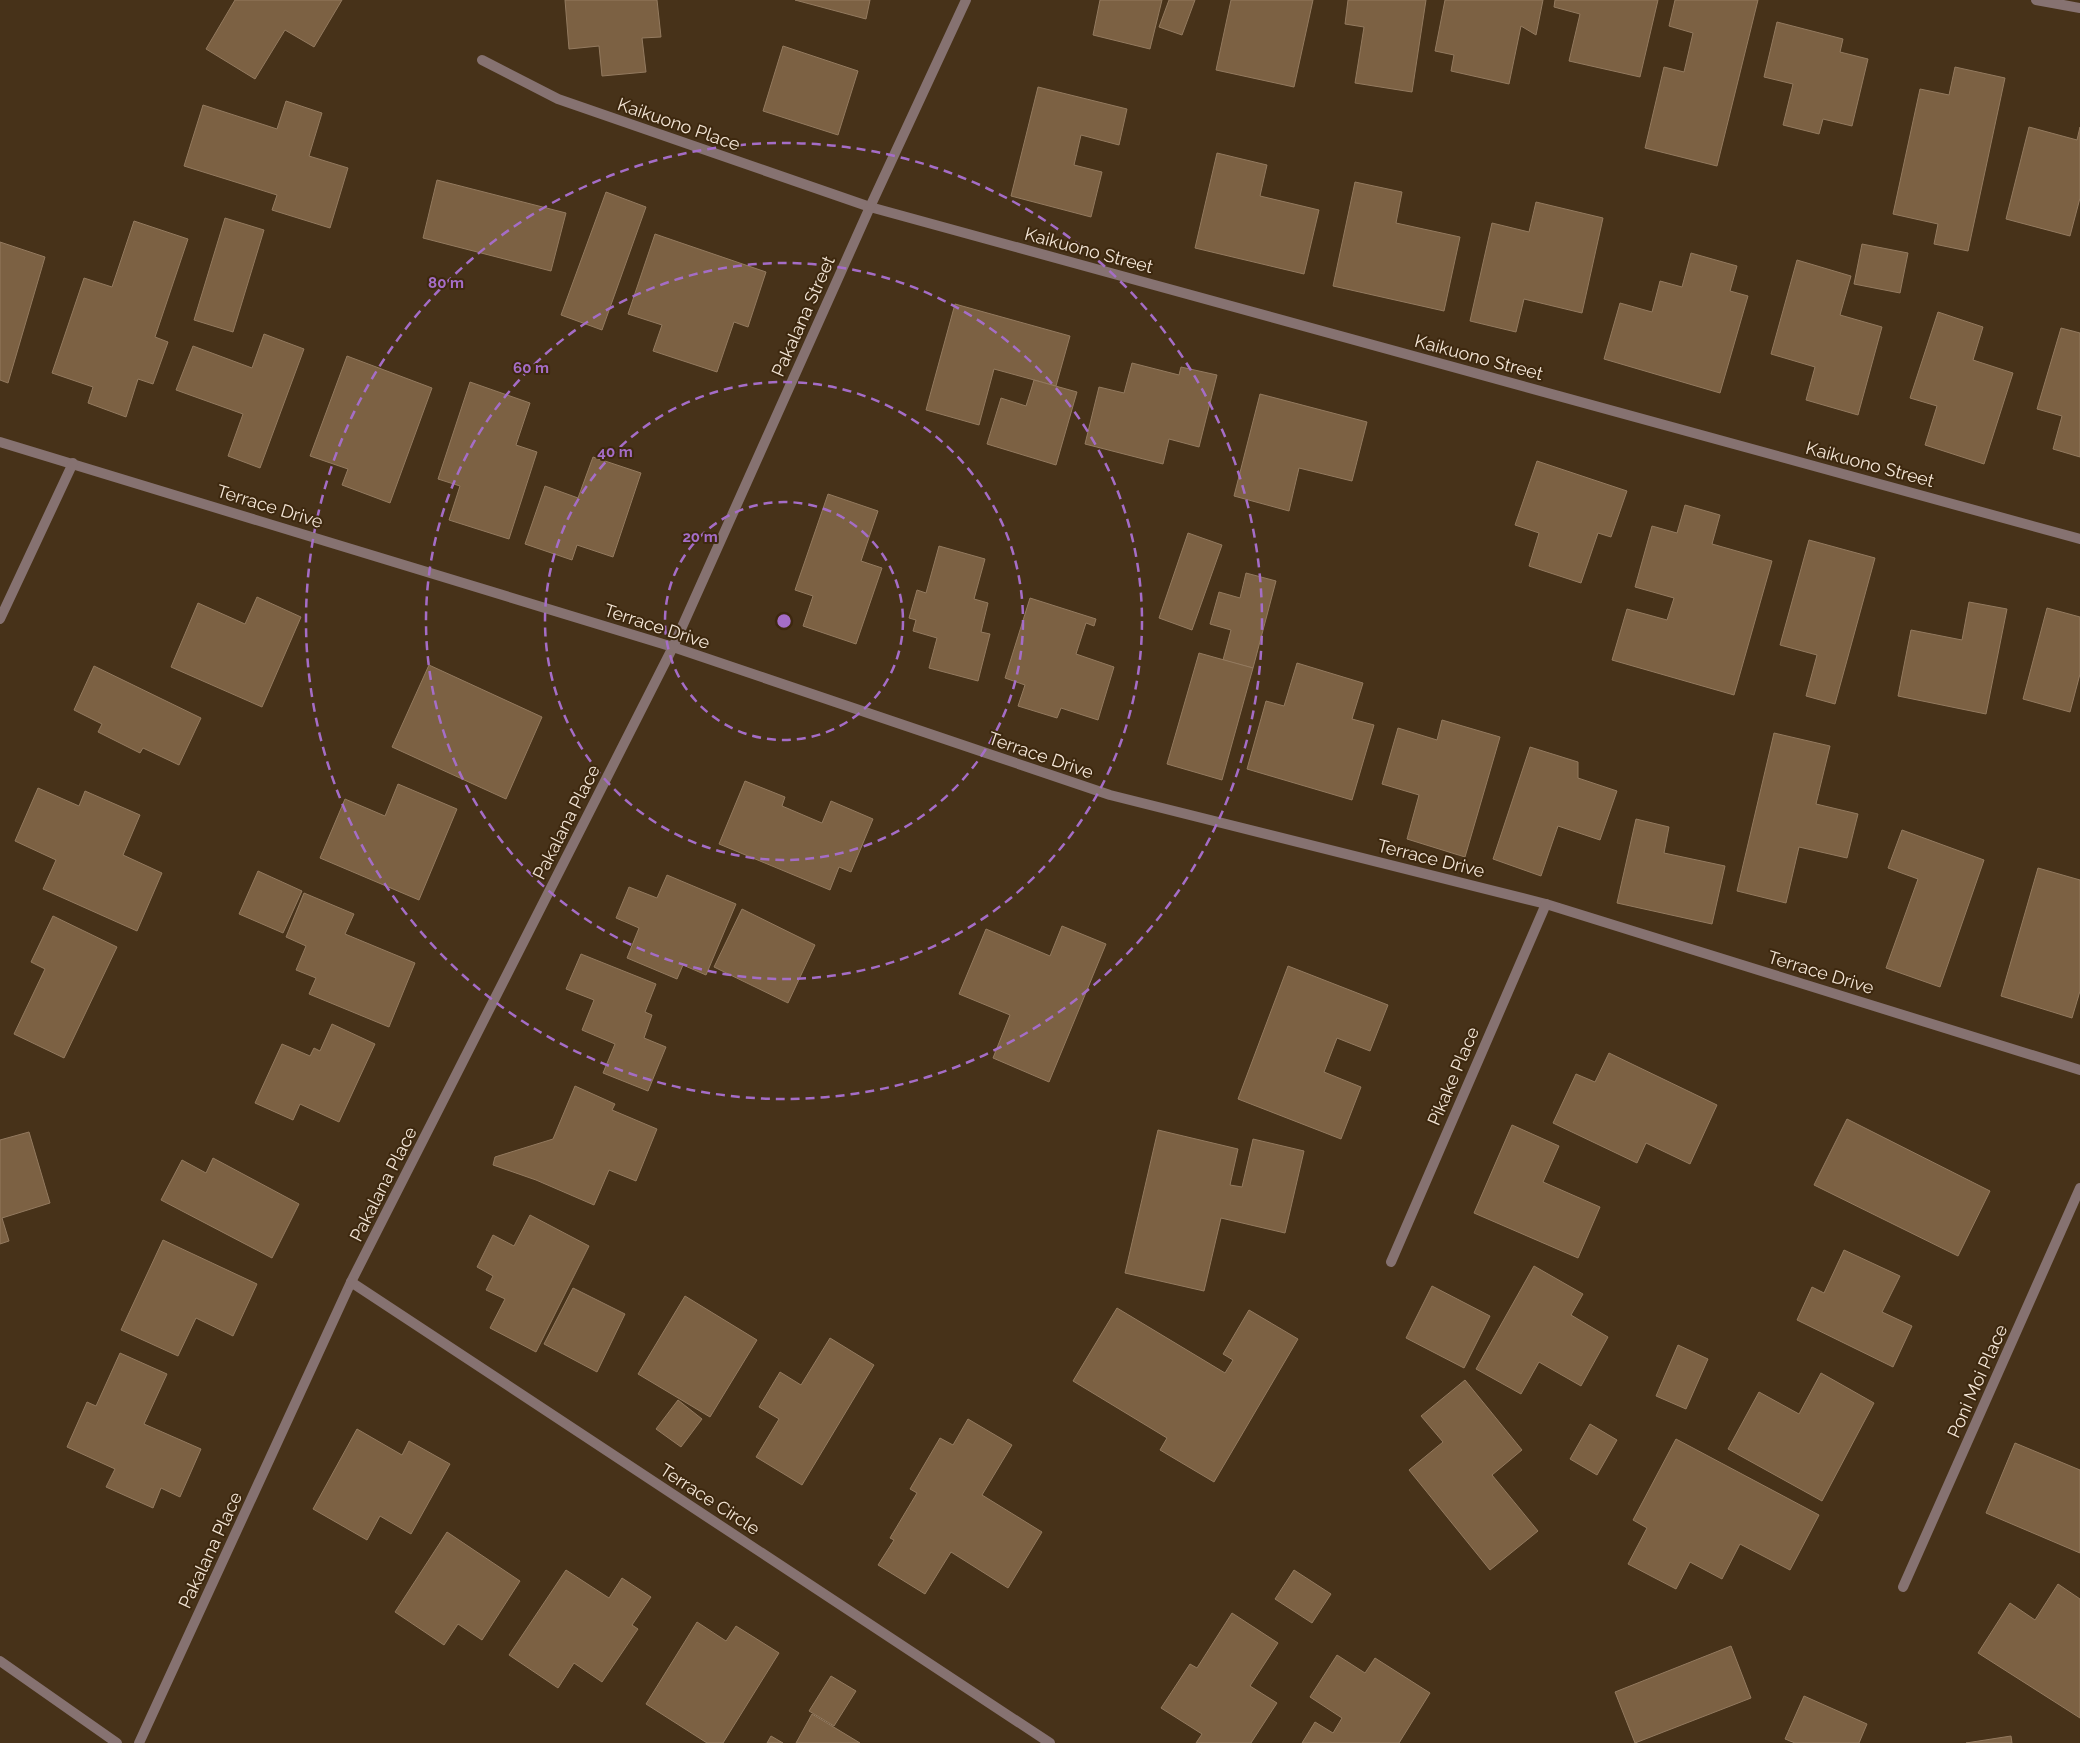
<svg xmlns="http://www.w3.org/2000/svg" width="2080" height="1743" viewBox="0 0 2080 1743" font-family="Raleway,sans-serif">
<style>
.building{fill:#7c6143;stroke:#937a5f}
.lines{fill:none;stroke-linecap:round;stroke-linejoin:round}
.service{stroke:#867271;stroke-width:10}
.minor{stroke:#867271;stroke-width:10}
.ring{fill:none;stroke:#a56dc7;stroke-width:2.5;stroke-dasharray:9 6}
.labels{text-anchor:middle;dominant-baseline:central;stroke-width:4;stroke-linejoin:round;paint-order:stroke}
.street-label{font-size:18px;fill:#f4e6d7;stroke:#3d280f}
.centre{fill:#a56dc7;stroke:#3d280f;stroke-width:2.5}
.ring-label{font-size:15px;text-anchor:middle;font-weight:bold;fill:#a56dc7;stroke:#3d280f;stroke-width:4;stroke-linejoin:round;paint-order:stroke}
</style>
<rect width="100%" height="100%" fill="#473219"/>
<!-- building -->
<g class="building">
<path d="M235,0h107l-28,47 -29,-17 -30,49 -49,-30z"/>
<path d="M565,0h92l4,37 -19,1 4,34 -44,4 -3,-30 -30,3z"/>
<path d="M795,0h75l-4,19z"/>
<path d="M1100,0h62l-12,49 -57,-14z"/>
<path d="M1169,0h26l-13,35 -23,-8z"/>
<path d="M1231,0h82l-19,87 -78,-17z"/>
<path d="M1348,0h78l-14,92 -57,-9 9,-56 -19,-3z"/>
<path d="M1445,0h98l-7,35 -15,-9 -12,58 -58,-13 3,-16 -19,-4z"/>
<path d="M1555,0h103l-18,77 -71,-16 11,-47 -26,-7z"/>
<path d="M1675,0h83l-41,166 -72,-18 19,-81 20,5 9,-39 -24,-7z"/>
<path d="M1777,22l66,17 -3,13 28,7 -16,67 -29,-7 -4,15 -36,-9 10,-41 -29,-7z"/>
<path d="M783,46l75,25 -20,64 -75,-24z"/>
<path d="M1955,67l50,11 -37,173 -34,-7 4,-20 -45,-10 27,-125 29,6z"/>
<path d="M1038,87l89,22 -8,36 -38,-10 -7,30 28,7 -11,45 -80,-21z"/>
<path d="M286,101l36,12 -13,43 39,12 -18,60 -58,-18 5,-15 -93,-29 19,-61 74,24z"/>
<path d="M2029,127l48,13 3,-13v71l-10,38 -64,-17z"/>
<path d="M1217,153l50,12 -7,31 59,14 -15,64 -109,-26z"/>
<path d="M437,180l129,33 -15,58 -128,-33z"/>
<path d="M1355,182l47,10 -6,31 64,14 -16,74 -111,-25z"/>
<path d="M606,192l40,15 -44,123 -41,-15z"/>
<path d="M1536,202l67,16 -21,95 -58,-14 -8,33 -46,-11 22,-98 37,9z"/>
<path d="M225,218l39,12 -31,102 -39,-12z"/>
<path d="M134,221l54,18 -33,98 13,5 -15,42 -15,-5 -12,38 -38,-14 5,-16 -41,-14 32,-95 28,9z"/>
<path d="M655,234l111,38 -18,55 -14,-5 -17,50 -64,-21 9,-26 -34,-11z"/>
<path d="M0,242l45,15 -37,126 -8,-3z"/>
<path d="M1862,244l46,9 -8,40 -46,-9z"/>
<path d="M1691,253l46,13 -7,25 18,5 -28,97 -116,-34 16,-56 32,9 8,-31 22,6z"/>
<path d="M1797,260l54,16 -11,39 42,12 -24,88 -52,-15 9,-33 -44,-13z"/>
<path d="M955,304l115,32 -14,50 -62,-17 -15,56 -53,-15z"/>
<path d="M1938,312l45,15 -10,33 40,13 -29,91 -59,-19 12,-39 -27,-8z"/>
<path d="M2061,328l19,5v124l-27,-8 9,-33 -25,-7z"/>
<path d="M264,334l40,15 -44,119 -32,-12 15,-42 -67,-24 17,-44 59,22z"/>
<path d="M347,356l85,32 -42,115 -48,-18 6,-16 -38,-13z"/>
<path d="M1132,363l47,12 2,-8 36,8 -18,72 -30,-8 -6,25 -78,-20 14,-57 25,6z"/>
<path d="M1034,380l43,12 -21,73 -69,-21 14,-46 25,8z"/>
<path d="M470,382l60,21 -14,42 21,7 -28,87 -60,-19 11,-34 -22,-7z"/>
<path d="M1260,394l107,28 -15,59 -53,-13 -10,43 -55,-15z"/>
<path d="M593,457l48,16 -28,84 -36,-12 -5,15 -47,-16 20,-58 33,12z"/>
<path d="M1537,461l90,30 -16,46 -13,-4 -17,50 -52,-17 10,-33 -24,-8z"/>
<path d="M828,494l50,17 -17,50 21,7 -26,76 -53,-18 10,-30 -18,-6z"/>
<path d="M1685,505l35,10 -8,29 60,17 -38,134 -122,-35 15,-51 40,11 7,-22 -39,-11 17,-61 25,7z"/>
<path d="M1188,533l34,12 -30,85 -33,-12z"/>
<path d="M1809,540l66,18 -40,146 -29,-8 11,-41 -37,-10z"/>
<path d="M939,546l46,13 -11,40 14,4 -7,29 9,2 -12,47 -49,-13 8,-30 -24,-7 3,-11 -7,-2 8,-28 9,3z"/>
<path d="M1246,573l30,8 -23,87 -30,-8 8,-30 -21,-6 9,-32 21,6z"/>
<path d="M257,597l44,20 -39,90 -91,-40 27,-64 47,21z"/>
<path d="M1030,598l66,21 -2,7 -8,-3 -10,31 38,13 -16,53 -37,-12 -4,10 -39,-12 7,-21 -20,-7z"/>
<path d="M1969,602l38,7 -21,105 -88,-18 13,-66 51,10z"/>
<path d="M2047,608l33,9v57l-10,38 -47,-13z"/>
<path d="M1199,653l54,15 -31,112 -55,-16z"/>
<path d="M1297,663l66,20 -11,36 22,6 -22,75 -105,-31 19,-68 18,5z"/>
<path d="M429,665l113,52 -36,82 -114,-52z"/>
<path d="M94,666l107,52 -22,47 -36,-17 -3,5 -42,-21 4,-8 -28,-14z"/>
<path d="M1442,720l58,17 -35,120 -58,-18 12,-44 -37,-11 16,-56 39,12z"/>
<path d="M1774,733l56,13 -14,58 42,10 -11,44 -48,-11 -13,56 -49,-12z"/>
<path d="M1530,747l48,15v16l39,13 -17,49 -42,-14 -17,50 -48,-17z"/>
<path d="M745,781l40,16 -3,9 40,17 9,-22 42,18 -22,53 -12,-5 -9,23 -111,-46z"/>
<path d="M398,784l59,25 -38,91 -99,-42 25,-59 40,17z"/>
<path d="M38,788l41,18 6,-15 55,24 -17,40 39,18 -25,58 -94,-42 13,-29 -41,-19z"/>
<path d="M1636,819l33,8 -5,26 61,13 -13,58 -95,-21z"/>
<path d="M1902,830l82,30 -44,127 -54,-19 32,-89 -30,-11z"/>
<path d="M2038,868l42,12v111l-8,27 -71,-22z"/>
<path d="M258,871l44,20 -19,42 -44,-19z"/>
<path d="M667,875l69,29 -30,71 -23,-10 -6,14 -50,-21 12,-30 -23,-10 13,-31 28,11z"/>
<path d="M304,893l50,21 -9,20 70,29 -26,64 -80,-33 7,-16 -20,-8 10,-24 -20,-9z"/>
<path d="M742,909l73,36 -27,58 -74,-36z"/>
<path d="M53,916l64,31 -53,111 -50,-24 31,-65 -14,-7z"/>
<path d="M1062,926l44,18 -57,138 -56,-24 17,-43 -51,-21 27,-65 64,27z"/>
<path d="M581,954l75,30 -11,28 7,3 -8,23 22,9 -18,44 -45,-18 12,-29 -33,-14 12,-30 -28,-11z"/>
<path d="M1288,966l100,39 -18,46 -33,-13 -13,34 37,15 -20,52 -103,-40z"/>
<path d="M332,1024l43,20 -36,78 -39,-18 -7,16 -38,-17 27,-59 28,12 4,-8 6,3z"/>
<path d="M1609,1053l108,52 -27,59 -44,-21 -9,20 -84,-40 23,-49 19,8z"/>
<path d="M575,1086l40,18 -3,6 45,19 -21,52 -27,-11 -15,35 -58,-25 -43,-15 2,-8 58,-18z"/>
<path d="M1847,1119l143,72 -32,65 -144,-71z"/>
<path d="M1512,1125l47,21 -16,36 57,25 -22,51 -104,-45z"/>
<path d="M1158,1130l80,19 -8,36 12,2 11,-48 51,12 -19,82 -64,-15 -17,73 -79,-18z"/>
<path d="M29,1132l21,71 -48,15 7,23 -9,3v-104z"/>
<path d="M213,1158l86,46 -27,54 -111,-58 21,-40 24,13z"/>
<path d="M530,1215l59,31 -53,106 -46,-24 15,-29 -19,-9 7,-14 -16,-9 16,-32 21,11z"/>
<path d="M163,1240l94,44 -24,52 -37,-18 -18,38 -57,-26z"/>
<path d="M1844,1250l56,26 -18,36 30,14 -19,41 -96,-47 15,-33 12,6z"/>
<path d="M1534,1266l49,28 -12,21 37,22 -27,49 -42,-24 -18,32 -45,-25z"/>
<path d="M1432,1286l58,30 -26,52 -58,-30z"/>
<path d="M573,1288l52,26 -28,58 -53,-28z"/>
<path d="M685,1296l72,44 -47,77 -72,-43z"/>
<path d="M1117,1308l108,65 8,-13 -10,-6 26,-44 49,29 -84,143 -54,-32 7,-12 -94,-57z"/>
<path d="M830,1338l44,27 -72,120 -46,-28 23,-38 -20,-12 21,-35 21,13z"/>
<path d="M1678,1345l30,14 -22,50 -30,-13z"/>
<path d="M120,1353l47,21 -23,50 57,25 -21,48 -19,-9 -8,20 -47,-21 9,-18 -48,-22 20,-45 9,4z"/>
<path d="M1821,1373l53,30 -52,98 -94,-52 31,-57 40,22z"/>
<path d="M1465,1380l57,70 -30,25 46,56 -48,39 -81,-100 34,-28 -22,-26z"/>
<path d="M678,1400l24,19 -21,28 -25,-18z"/>
<path d="M968,1419l44,26 -30,50 60,37 -34,56 -57,-36 -26,42 -47,-29 16,-25 -4,-2 27,-45 -7,-4 30,-51 13,7z"/>
<path d="M1590,1424l27,16 -20,35 -27,-16z"/>
<path d="M357,1429l45,26 7,-14 41,23 -39,70 -31,-18 -13,24 -54,-31z"/>
<path d="M1676,1439l143,76 -29,55 -50,-26 -18,35 -32,-17 -14,27 -48,-25 19,-36 -14,-8z"/>
<path d="M2015,1443l65,27v83l-94,-40z"/>
<path d="M447,1532l73,49 -38,59 -24,-16 -14,21 -49,-33z"/>
<path d="M566,1570l43,28 13,-20 29,19 -19,28 6,4 -36,53 -28,-19 -16,25 -49,-33z"/>
<path d="M1294,1570l37,24 -19,29 -37,-24z"/>
<path d="M2058,1584l22,15v119l-102,-65 32,-50 25,17z"/>
<path d="M1232,1613l46,30 -28,43 27,17 -26,40h-55l6,-9 -41,-26 29,-44 7,4z"/>
<path d="M697,1622l29,19 10,-15 43,27 -56,90h-16l-61,-39z"/>
<path d="M1731,1646l20,52 -116,45 -20,-51z"/>
<path d="M1337,1655l28,18 10,-15 55,35 -31,50h-97l13,-21 18,11 9,-15 -32,-21z"/>
<path d="M831,1676l25,15 -22,35 -25,-15z"/>
<path d="M1804,1696l63,28 -8,19h-64l-10,-4z"/>
<path d="M812,1714l48,29h-64z"/>
<path d="M771,1736l12,7h-16z"/>
<path d="M2011,1736l1,7h-46z"/>
</g>
<g class="lines">
<!-- service -->
<path class="service" d="M139,1743l212,-461 322,-635"/>
<!-- minor -->
<g class="minor">
<path d="M2036,0l44,8"/>
<path d="M482,60l76,39 312,108 1210,332"/>
<path d="M0,442l673,205 437,148 436,109 534,166"/>
<path d="M0,619l73,-156"/>
<path d="M673,647l197,-440 96,-207"/>
<path d="M1391,1262l155,-358"/>
<path d="M351,1282l699,461"/>
<path d="M1903,1587l177,-399"/>
<path d="M0,1661l117,82"/>
</g>
</g>
<!-- distance rings -->
<g class="ring">
<circle cx="784" cy="621" r="119"/>
<circle cx="784" cy="621" r="239"/>
<circle cx="784" cy="621" r="358"/>
<circle cx="784" cy="621" r="478"/>
</g>
<g class="labels">
<!-- street labels -->
<g class="street-label">
<text transform="translate(679 124) rotate(19)">Kaikuono Place</text>
<text transform="translate(1089 250) rotate(15)">Kaikuono Street</text>
<text transform="translate(803 316) rotate(-66)">Pakalana Street</text>
<text transform="translate(1479 357) rotate(15)">Kaikuono Street</text>
<text transform="translate(1870 464) rotate(15)">Kaikuono Street</text>
<text transform="translate(270 506) rotate(17)">Terrace Drive</text>
<text transform="translate(657 626) rotate(18)">Terrace Drive</text>
<text transform="translate(1041 755) rotate(19)">Terrace Drive</text>
<text transform="translate(566 822) rotate(-63)">Pakalana Place</text>
<text transform="translate(1431 858) rotate(14)">Terrace Drive</text>
<text transform="translate(1821 972) rotate(17)">Terrace Drive</text>
<text transform="translate(1453 1076) rotate(-67)">Pikake Place</text>
<text transform="translate(383 1184) rotate(-63)">Pakalana Place</text>
<text transform="translate(1977 1381) rotate(-66)">Poni Moi Place</text>
<text transform="translate(710 1499) rotate(33)">Terrace Circle</text>
<text transform="translate(210 1550) rotate(-65)">Pakalana Place</text>
</g>
</g>
<circle cx="784" cy="621" r="8" class="centre"/>
<g class="ring-label">
<text x="446" y="288">80 m</text>
<text x="531" y="373">60 m</text>
<text x="615" y="457">40 m</text>
<text x="700" y="542">20 m</text>
</g>
</svg>
